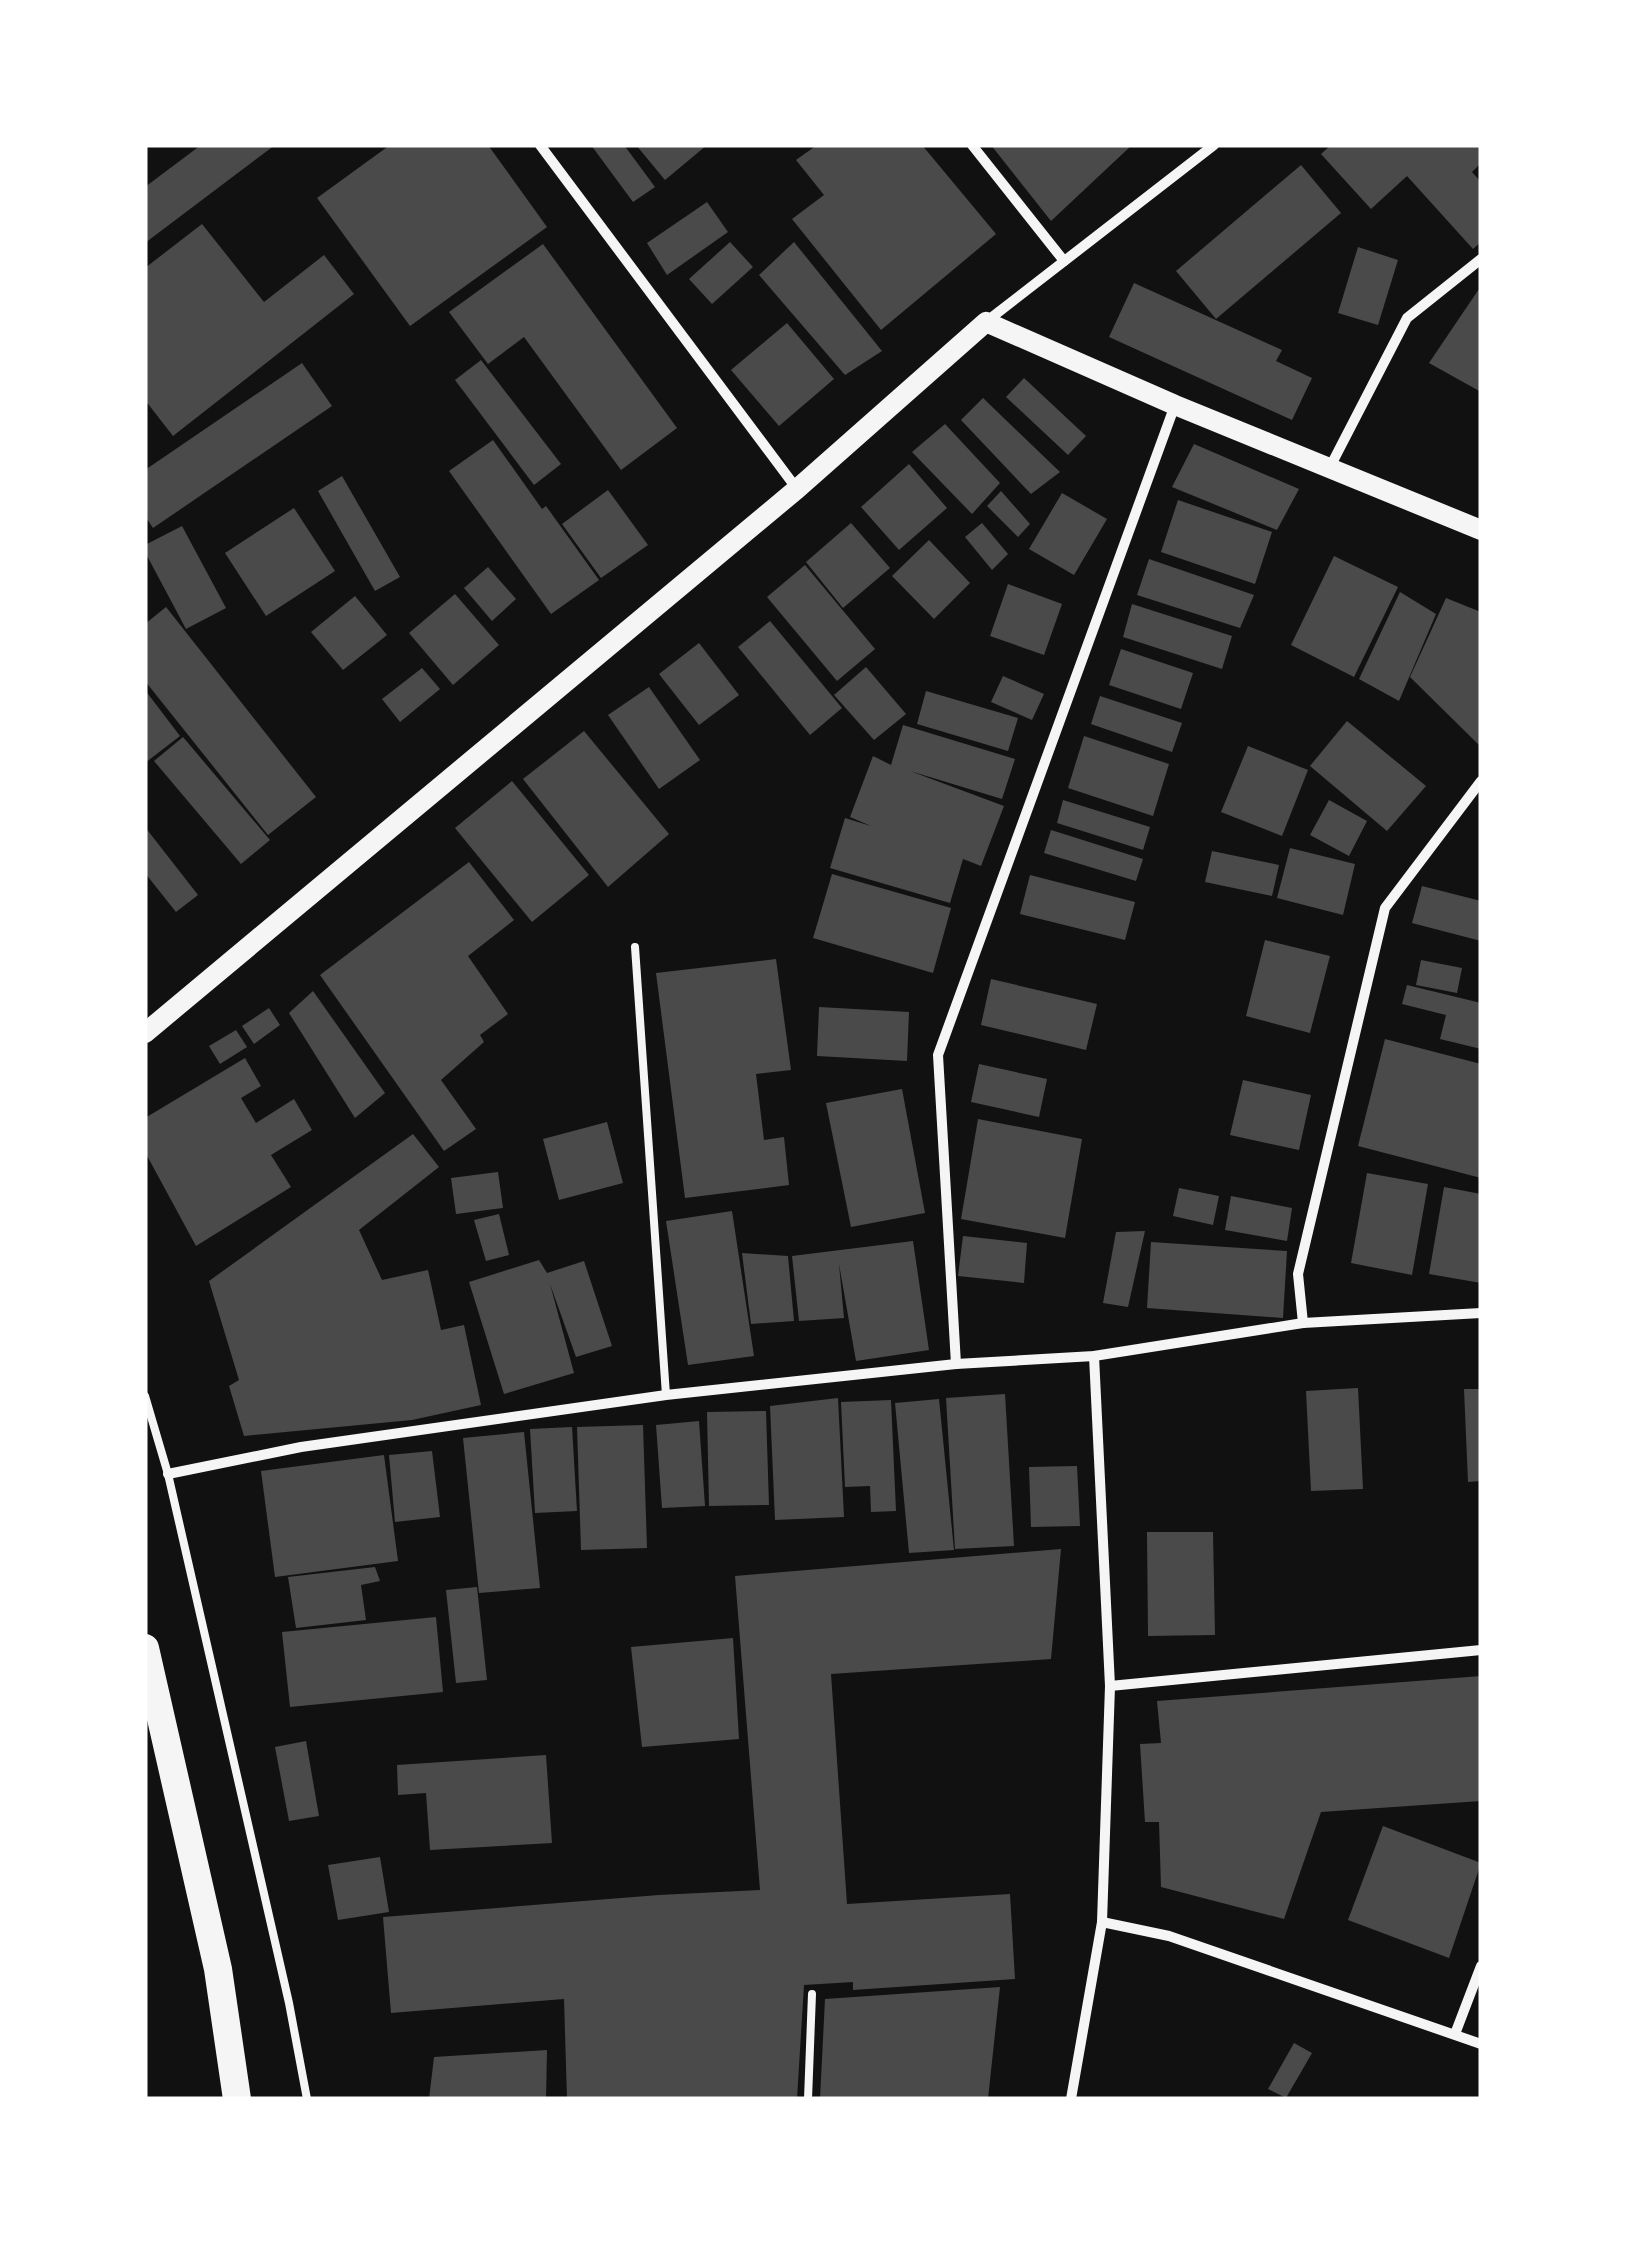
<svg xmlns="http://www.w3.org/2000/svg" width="1626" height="2244" viewBox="0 0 1626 2244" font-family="Ubuntu,sans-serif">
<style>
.building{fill:#4a4a4a}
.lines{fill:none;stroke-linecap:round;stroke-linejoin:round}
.service{stroke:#f5f5f5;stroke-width:8}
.minor{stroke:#f5f5f5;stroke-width:10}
.secondary{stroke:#f5f5f5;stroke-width:20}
.trunk{stroke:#f5f5f5;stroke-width:28}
</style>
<rect width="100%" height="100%" fill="#111"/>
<!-- building -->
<g class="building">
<path d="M201,145h74l-130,98v-56z"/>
<path d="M390,145h98l59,82 -137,99 -93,-128z"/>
<path d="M591,145h33l31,42 -22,15z"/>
<path d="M636,145h71l-42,35z"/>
<path d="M817,145h105l74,89 -115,96 -89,-111 32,-24 -28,-35z"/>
<path d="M991,145h141l-81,76z"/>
<path d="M1331,145h150v18l-9,9 9,10v60l-8,7 -66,-73 -36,33 -50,-55z"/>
<path d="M1301,165l40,48 -125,106 -40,-48z"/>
<path d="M707,202l21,30 -61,43 -20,-32z"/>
<path d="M202,224l62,78 60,-47 30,39 -181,142 -28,-36v-132z"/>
<path d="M730,242l23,25 -41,37 -23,-25z"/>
<path d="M794,242l88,109 -37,24 -86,-100z"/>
<path d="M543,244l134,184 -56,42 -97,-133 -36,27 -39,-52z"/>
<path d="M1358,247l40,13 -20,65 -40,-12z"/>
<path d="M1134,283l148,67 -6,11 36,17 -20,42 -183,-83z"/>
<path d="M1481,286v106l-52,-29z"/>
<path d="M787,323l47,56 -55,47 -48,-56z"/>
<path d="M481,360l80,104 -27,21 -79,-105z"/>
<path d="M302,363l30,43 -179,122 -8,-12v-46z"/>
<path d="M1024,378l62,58 -18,19 -62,-58z"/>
<path d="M983,398l77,74 -29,22 -70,-74z"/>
<path d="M945,424l55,59 -28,31 -60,-62z"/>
<path d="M493,440l49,69 4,-3 53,74 -48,34 -102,-143z"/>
<path d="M1194,444l105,45 -22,41 -105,-43z"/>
<path d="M909,464l38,44 -48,42 -38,-43z"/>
<path d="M342,476l58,101 -25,14 -57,-100z"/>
<path d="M608,490l40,55 -47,33 -39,-54z"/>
<path d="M1001,491l29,33 -12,13 -31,-31z"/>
<path d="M1062,493l45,26 -33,56 -45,-26z"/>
<path d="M1178,500l94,32 -17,52 -94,-32z"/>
<path d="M294,508l41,63 -69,45 -41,-63z"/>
<path d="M851,523l39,45 -47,40 -37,-46z"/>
<path d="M982,523l26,31 -16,16 -27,-33z"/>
<path d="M182,526l44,82 -40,21 -41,-77v-7z"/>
<path d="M929,540l41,43 -36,36 -42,-43z"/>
<path d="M1334,556l64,31 -44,90 -63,-32z"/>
<path d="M1149,559l105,36 -14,33 -103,-33z"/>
<path d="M805,565l70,84 -38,32 -70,-84z"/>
<path d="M488,567l28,32 -24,22 -28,-33z"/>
<path d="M1008,584l54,20 -18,51 -54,-19z"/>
<path d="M1400,592l36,22 -37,87 -40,-22z"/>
<path d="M455,594l44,51 -46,40 -44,-52z"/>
<path d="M355,596l32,39 -44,35 -32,-38z"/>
<path d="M1446,598l35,14v135l-71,-70z"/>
<path d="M1132,604l100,32 -10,33 -99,-32z"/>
<path d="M166,607l150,190 -48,38 -123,-154v-57z"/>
<path d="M770,621l72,87 -32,27 -72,-88z"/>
<path d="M699,643l40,52 -40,30 -40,-51z"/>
<path d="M1121,649l72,24 -12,36 -72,-24z"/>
<path d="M866,667l40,47 -32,26 -40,-45z"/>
<path d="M422,668l18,21 -40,33 -18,-23z"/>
<path d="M1003,676l41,18 -12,26 -41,-18z"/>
<path d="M649,687l51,73 -41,29 -51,-74z"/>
<path d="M145,690l35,46 -35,27z"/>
<path d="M926,691l92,27 -10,33 -91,-27z"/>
<path d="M1100,696l82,27 -10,29 -81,-28z"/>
<path d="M1347,721l79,65 -39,45 -77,-65z"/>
<path d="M903,725l112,34 -13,40 -92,-28 94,35 -23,60 -18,-7 -13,44 -120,-35 15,-50 26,8 -21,-9 23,-61 18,9z"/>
<path d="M584,731l85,103 -61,53 -85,-108z"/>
<path d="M1084,736l85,28 -16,52 -85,-28z"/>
<path d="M183,737l87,103 -29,24 -87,-103z"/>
<path d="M1248,746l60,24 -26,66 -61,-24z"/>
<path d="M512,781l77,94 -57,47 -77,-94z"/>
<path d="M1063,800l87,27 -7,23 -86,-27z"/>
<path d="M1329,800l38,21 -18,35 -39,-21z"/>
<path d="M145,827l53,68 -22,17 -31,-39z"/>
<path d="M1051,830l92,29 -7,22 -92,-28z"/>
<path d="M1290,848l65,16 -12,51 -66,-17z"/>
<path d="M1212,851l67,14 -7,31 -67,-14z"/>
<path d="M469,862l45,58 -46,36 40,58 -28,21 4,7 -43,38 35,49 -32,22 -124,-176z"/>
<path d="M832,874l119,34 -18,65 -120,-35z"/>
<path d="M1030,875l105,27 -10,38 -105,-26z"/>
<path d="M1422,886l59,15v40l-69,-18z"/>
<path d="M1265,940l65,16 -20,77 -64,-17z"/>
<path d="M776,959l15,111 -35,4 8,66 20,-3 5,48 -104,13 -29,-225z"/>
<path d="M1421,960l41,8 -5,25 -41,-8z"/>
<path d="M991,979l106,25 -11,46 -105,-25z"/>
<path d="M1407,985l74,18v46l-41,-10 6,-24 -44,-11z"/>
<path d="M313,991l72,102 -30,25 -66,-105z"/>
<path d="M819,1007l90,5 -2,49 -90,-5z"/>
<path d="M269,1008l11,17 -26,19 -12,-18z"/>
<path d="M236,1030l11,17 -27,17 -11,-18z"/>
<path d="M1385,1039l96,25v114l-123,-32z"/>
<path d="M245,1058l16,28 -20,12 15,25 38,-24 18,31 -41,25 20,32 -95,59 -51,-94v-34z"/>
<path d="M979,1064l68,15 -8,38 -68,-15z"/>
<path d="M1243,1080l68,15 -12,55 -69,-15z"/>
<path d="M902,1089l23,124 -74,14 -25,-124z"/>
<path d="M978,1119l104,20 -17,99 -104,-19z"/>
<path d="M607,1122l16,61 -64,17 -16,-61z"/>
<path d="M413,1134l26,33 -80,63 23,50 46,-10 13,60 23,-5 17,80 -69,15 -168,16 -15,-50 10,-6 -30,-99z"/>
<path d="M498,1172l5,36 -47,6 -5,-36z"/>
<path d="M1367,1173l61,11 -16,91 -61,-12z"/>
<path d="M1444,1187l37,7v89l-52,-9z"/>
<path d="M1179,1188l40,8 -6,29 -40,-9z"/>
<path d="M1231,1196l61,12 -5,33 -62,-11z"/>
<path d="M732,1211l22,145 -66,9 -22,-144z"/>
<path d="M499,1214l10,41 -23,6 -12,-41z"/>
<path d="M1145,1231l-17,76 -25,-4 13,-71z"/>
<path d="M963,1236l64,7 -3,40 -66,-7z"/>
<path d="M913,1241l16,109 -73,11 -17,-97 5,54 -45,3 -7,-65z"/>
<path d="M1151,1242l136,9 -4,67 -136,-10z"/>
<path d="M742,1253l46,3 6,65 -43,3z"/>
<path d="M539,1260l8,13 37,-12 28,85 -36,11 -26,-73 24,89 -70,21 -35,-112z"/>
<path d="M1358,1388l5,101 -52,2 -5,-100z"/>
<path d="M1464,1389h17v92l-13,1z"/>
<path d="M1005,1394l9,152 -59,3 -9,-151z"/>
<path d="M838,1398l6,119 -69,3 -5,-114z"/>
<path d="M939,1399l15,151 -45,3 -14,-150z"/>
<path d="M891,1400l5,111 -25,1 -1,-26 -25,1 -4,-85z"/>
<path d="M766,1411l3,94 -60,1 -2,-94z"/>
<path d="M699,1421l6,85 -43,2 -6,-83z"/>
<path d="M643,1425l4,123 -66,2 -4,-123z"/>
<path d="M572,1427l5,84 -42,2 -5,-84z"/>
<path d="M524,1432l16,156 -61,5 -16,-155z"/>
<path d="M432,1451l8,66 -45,5 -6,-67z"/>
<path d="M384,1455l14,106 -123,16 -14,-106z"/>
<path d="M1077,1466l3,60 -49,1 -2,-60z"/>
<path d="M1147,1532h66l2,103 -67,1z"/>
<path d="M1061,1549l-10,110 -220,15 16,230 163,-10 5,85 -162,11v-8l-49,3 -7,114h-230l-3,-100 -173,14 -8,-96 276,-22 101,-5 -25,-314z"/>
<path d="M375,1567l5,14 -19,4 5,35 -70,8 -8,-51z"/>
<path d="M477,1587l10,93 -31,3 -10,-93z"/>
<path d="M436,1617l7,75 -153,15 -8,-75z"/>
<path d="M733,1638l6,101 -97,8 -11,-100z"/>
<path d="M1481,1676v125l-160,11 -37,107 -123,-32 -2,-65h-14l-5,-78 21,-1 -4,-42z"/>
<path d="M306,1741l13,75 -30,5 -14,-74z"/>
<path d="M546,1755l6,88 -122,7 -4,-57 -28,2 -1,-30z"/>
<path d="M1383,1826l98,37 -32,95 -101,-38z"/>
<path d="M380,1857l9,55 -51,8 -10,-55z"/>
<path d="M1000,1987l-12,112h-168l5,-100z"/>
<path d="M1294,2043l18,10 -26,45 -18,-9z"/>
<path d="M547,2050l-1,49h-117l5,-42z"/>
</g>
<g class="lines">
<!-- service -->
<g class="service">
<path d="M635,947l31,448"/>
<path d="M145,1396l23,78 121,529 18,96"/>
<path d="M808,2099l4,-105"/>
</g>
<!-- minor -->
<g class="minor">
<path d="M540,145l257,344"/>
<path d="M972,145l92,116"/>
<path d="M987,321l227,-176"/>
<path d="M1330,467l77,-149 74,-59"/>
<path d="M1303,1323l-5,-49 87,-366 96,-127"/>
<path d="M956,1364l-18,-309 237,-650"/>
<path d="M168,1474l133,-27 365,-52 290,-31 138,-8 209,-33 178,-10"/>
<path d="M1110,1686l371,-36"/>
<path d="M1102,1922l67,14 312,108"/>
<path d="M1455,2034l26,-68"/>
<path d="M1071,2099l31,-177 8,-236 -16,-330"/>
</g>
<!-- secondary -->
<path class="secondary" d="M145,1033l652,-544 189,-167 189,83 306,125"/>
<!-- trunk -->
<path class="trunk" d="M145,1648l73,321 19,130"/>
</g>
<!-- border -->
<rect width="1626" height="2244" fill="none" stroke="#ffffff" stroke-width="295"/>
</svg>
